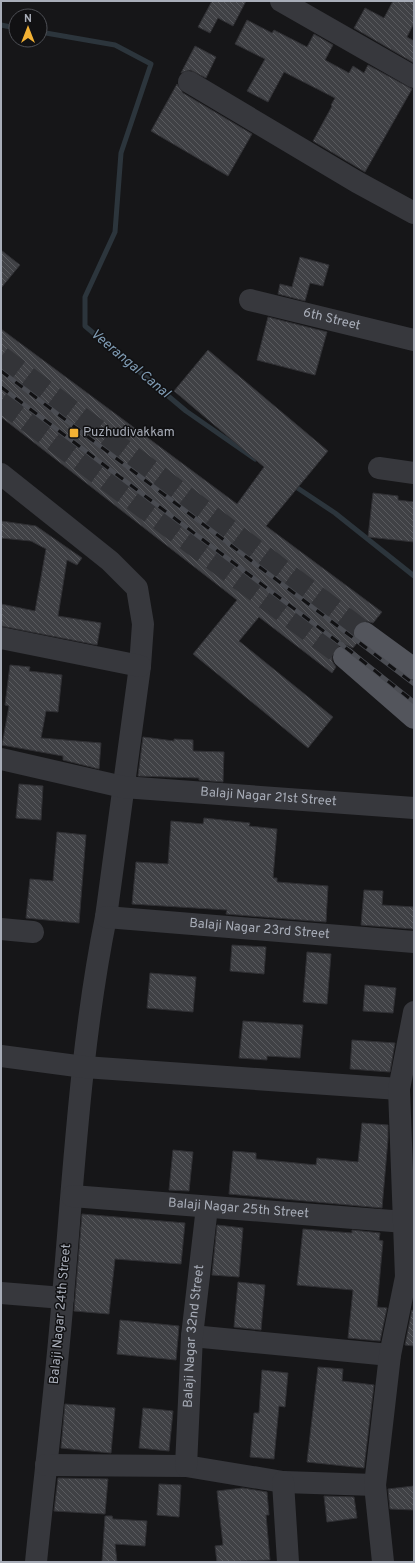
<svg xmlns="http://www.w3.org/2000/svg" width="415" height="1563" viewBox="0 0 415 1563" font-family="Overpass,sans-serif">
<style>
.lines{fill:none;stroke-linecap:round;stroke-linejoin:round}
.stream{stroke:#2c353c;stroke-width:5}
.building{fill:url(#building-back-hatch);stroke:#303034}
.major-tunnel{stroke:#333438;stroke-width:22;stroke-dasharray:22 11;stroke-linecap:butt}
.minor{stroke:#37383d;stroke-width:22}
.major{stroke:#53555c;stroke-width:22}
.rail-casing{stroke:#4a4c52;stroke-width:4.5}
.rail{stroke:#111113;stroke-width:3;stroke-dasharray:9;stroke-linecap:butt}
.poi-dot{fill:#f2b134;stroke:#111113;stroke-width:1.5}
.labels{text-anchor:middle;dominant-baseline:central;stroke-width:3;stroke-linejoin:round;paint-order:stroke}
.street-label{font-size:13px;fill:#a8adb8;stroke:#111113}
.poi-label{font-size:13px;fill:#a8adb8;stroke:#111113;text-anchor:start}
.water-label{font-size:14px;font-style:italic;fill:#7f9bb3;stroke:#111113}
</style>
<defs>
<pattern id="building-back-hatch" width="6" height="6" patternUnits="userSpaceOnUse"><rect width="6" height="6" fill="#404145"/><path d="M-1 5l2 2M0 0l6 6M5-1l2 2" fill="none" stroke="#595a5e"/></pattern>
</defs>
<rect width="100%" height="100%" fill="#161618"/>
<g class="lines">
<!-- stream -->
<g class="stream">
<path d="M1,25l15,3"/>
<path d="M40,32l75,13 36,19 -30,89 -6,79 -30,65v29l101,85 69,48"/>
<path d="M293,485l42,28 79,63"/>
</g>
</g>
<!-- building -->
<g class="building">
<path d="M212,1h34l-13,25 -15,-8 -8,15 -12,-6z"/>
<path d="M393,1h21v22l-7,14 7,4v22l-60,-35 11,-20 19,10z"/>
<path d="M247,20l25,13 2,-3 33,17 7,-13 19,11 -8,15 24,13 4,-7 11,7 4,-8 44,24 -47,83 -52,-31 19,-35 -1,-1 4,-7 -51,-26 -16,30 -21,-11 18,-32 -30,-15z"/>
<path d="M195,46l21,11 -10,21 -16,-8 -9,3z"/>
<path d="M177,84l6,9 69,41 -24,42 -77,-45z"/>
<path d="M1,250l19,15 -19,23z"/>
<path d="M300,257l29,8 -6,21 -13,-3 -5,18 -27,-7 2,-10 12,3z"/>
<path d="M268,317l59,15 -12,43 -58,-15z"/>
<path d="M1,329l236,175 27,-37 -90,-76 34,-41 120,101 -62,75 116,86 -9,11 -7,-2h-6l-5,4 -2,7v6l4,5 -4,5 -7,-3h-6l-6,4 -2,6v6l4,6 -4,6 -73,-56 -20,24 94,76 -25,31 -115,-94 44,-54 -236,-183z"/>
<path d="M373,493l25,3v4l16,2v40l-46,-5z"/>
<path d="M1,521l35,5 46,32 -5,7 -10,-5 -9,56 43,7 -4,22 -96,-19v-22l34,7 11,-62 -15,-8 -30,-3z"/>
<path d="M10,665l20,2 -1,4 33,4 -4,37 -12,-1 -5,27 60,5 -2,26 -36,-9v-4l-61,-11 7,-39 -4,-1z"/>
<path d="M143,737l31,4v-2l19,1v11l31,1 -1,30 -24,-2v-2l-61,-2z"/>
<path d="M19,784l24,2 -2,34 -25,-2z"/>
<path d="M204,818l46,5 -1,3 28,3 -4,49h4v4l51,4 -2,36 -100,-8 1,-4 -95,-6 4,-42 32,2 3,-43 32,3z"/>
<path d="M57,832l29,3 -7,88 -53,-5 4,-39 23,2z"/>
<path d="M364,890l19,1 -1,14 32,2v22l-53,-4z"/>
<path d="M232,945l34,2 -2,27 -34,-3z"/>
<path d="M307,952l24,2 -4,50 -24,-2z"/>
<path d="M150,973l46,4 -3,35 -46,-4z"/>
<path d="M365,985l31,3 -3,25 -30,-2z"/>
<path d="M243,1021l60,4 -3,33 -33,-2v4l-28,-2z"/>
<path d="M352,1040l43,3 -5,29 -40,-3z"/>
<path d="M362,1123l26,2v14l-6,69 -153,-14 4,-43 23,2v6l60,6 1,-7 41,4z"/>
<path d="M173,1150l20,2 -4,39 -20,-1z"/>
<path d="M82,1214l103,9 -4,41 -66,-5 -6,55 -35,-3z"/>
<path d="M217,1225l26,3 -4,49 -27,-2z"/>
<path d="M303,1229l49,4v-3l28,3 -1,7 4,1 -6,66 10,1 -7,33 -32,-3 5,-48 -56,-5z"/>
<path d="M238,1282l27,3 -4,45 -27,-3z"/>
<path d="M412,1310l2,1v35l-9,-1z"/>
<path d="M120,1320l59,6 -3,34 -59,-6z"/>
<path d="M318,1367l25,2 -1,12 32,4 -10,83 -57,-6z"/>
<path d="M262,1370l26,3 -3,34 -6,-1 -5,53 -24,-2 4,-44h5z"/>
<path d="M65,1404l50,4 -4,45 -50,-5z"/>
<path d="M143,1408l30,3 -4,40 -30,-3z"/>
<path d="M58,1478l50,1 -3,35 -51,-3z"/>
<path d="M159,1484l22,1 -2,32 -22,-2z"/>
<path d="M414,1486v24l-24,-1 -2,-20z"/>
<path d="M243,1488l24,4 2,23h-3l4,45 -53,2 -2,-16 8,-1 -6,-54z"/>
<path d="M324,1496l30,1 3,21 -30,4z"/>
<path d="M105,1516h7l1,3 34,2 -2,25 -30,-2 2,18h-15z"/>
</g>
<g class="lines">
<!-- major-tunnel -->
<g class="major-tunnel">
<path d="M1,357l364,276"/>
<path d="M1,401l343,256"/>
</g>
<!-- minor -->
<g class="minor">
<path d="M281,1l133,76"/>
<path d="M189,82l168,100 57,31"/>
<path id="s1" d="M250,300l164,40"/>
<path d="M379,468l35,5"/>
<path d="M1,474l109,87 27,27 6,36 -3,42 -34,251c-25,124 -32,252 -43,379 -7,89 -18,177 -27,266"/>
<path d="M1,638l139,28"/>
<path id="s2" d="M1,759l122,28 291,21"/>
<path id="s3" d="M106,917l308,25"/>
<path d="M1,929l32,3"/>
<path d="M1,1056l83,11 315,22"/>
<path id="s4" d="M72,1196l333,26"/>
<path d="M1,1293l62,5"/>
<path d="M192,1336l198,19"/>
<path d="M46,1465l140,1 97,16 92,3"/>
<path id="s5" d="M186,1466l6,-130 15,-129"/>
<path d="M283,1482l5,80"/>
<path d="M383,1562l-8,-77 15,-130 16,-78 -7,-188 15,-77"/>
</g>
<!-- major -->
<g class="major">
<path d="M365,633l49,36"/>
<path d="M344,657l70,61"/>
</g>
<!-- rail casing -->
<g class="rail-casing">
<g id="rail">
<path d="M1,371l413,313"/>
<path d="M1,387l349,264 64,51"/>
</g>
</g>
<!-- rail -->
<use href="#rail" class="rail"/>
</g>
<!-- markers -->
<rect class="poi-dot" x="69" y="428" width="10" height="10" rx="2"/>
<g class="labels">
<!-- street labels -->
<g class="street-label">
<text stroke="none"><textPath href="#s1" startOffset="84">6th Street</textPath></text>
<text stroke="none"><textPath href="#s2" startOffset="271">Balaji Nagar 21st Street</textPath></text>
<text stroke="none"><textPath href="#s3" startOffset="154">Balaji Nagar 23rd Street</textPath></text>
<text stroke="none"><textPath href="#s4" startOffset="167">Balaji Nagar 25th Street</textPath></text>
<text transform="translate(61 1314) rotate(-85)">Balaji Nagar 24th Street</text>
<text stroke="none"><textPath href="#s5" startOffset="130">Balaji Nagar 32nd Street</textPath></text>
</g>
<!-- poi labels -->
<g class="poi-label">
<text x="83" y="433">Puzhudivakkam</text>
</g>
<!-- water labels -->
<g class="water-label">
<text transform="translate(130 364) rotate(40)">Veerangal Canal</text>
</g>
</g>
<!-- border -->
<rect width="415" height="1563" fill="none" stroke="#a8adb8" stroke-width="4"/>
<!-- north arrow -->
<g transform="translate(28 28)"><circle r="19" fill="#111113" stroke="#4d4f55"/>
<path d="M0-3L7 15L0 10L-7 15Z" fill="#f2b134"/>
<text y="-6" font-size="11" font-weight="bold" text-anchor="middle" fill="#a8adb8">N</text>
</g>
</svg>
